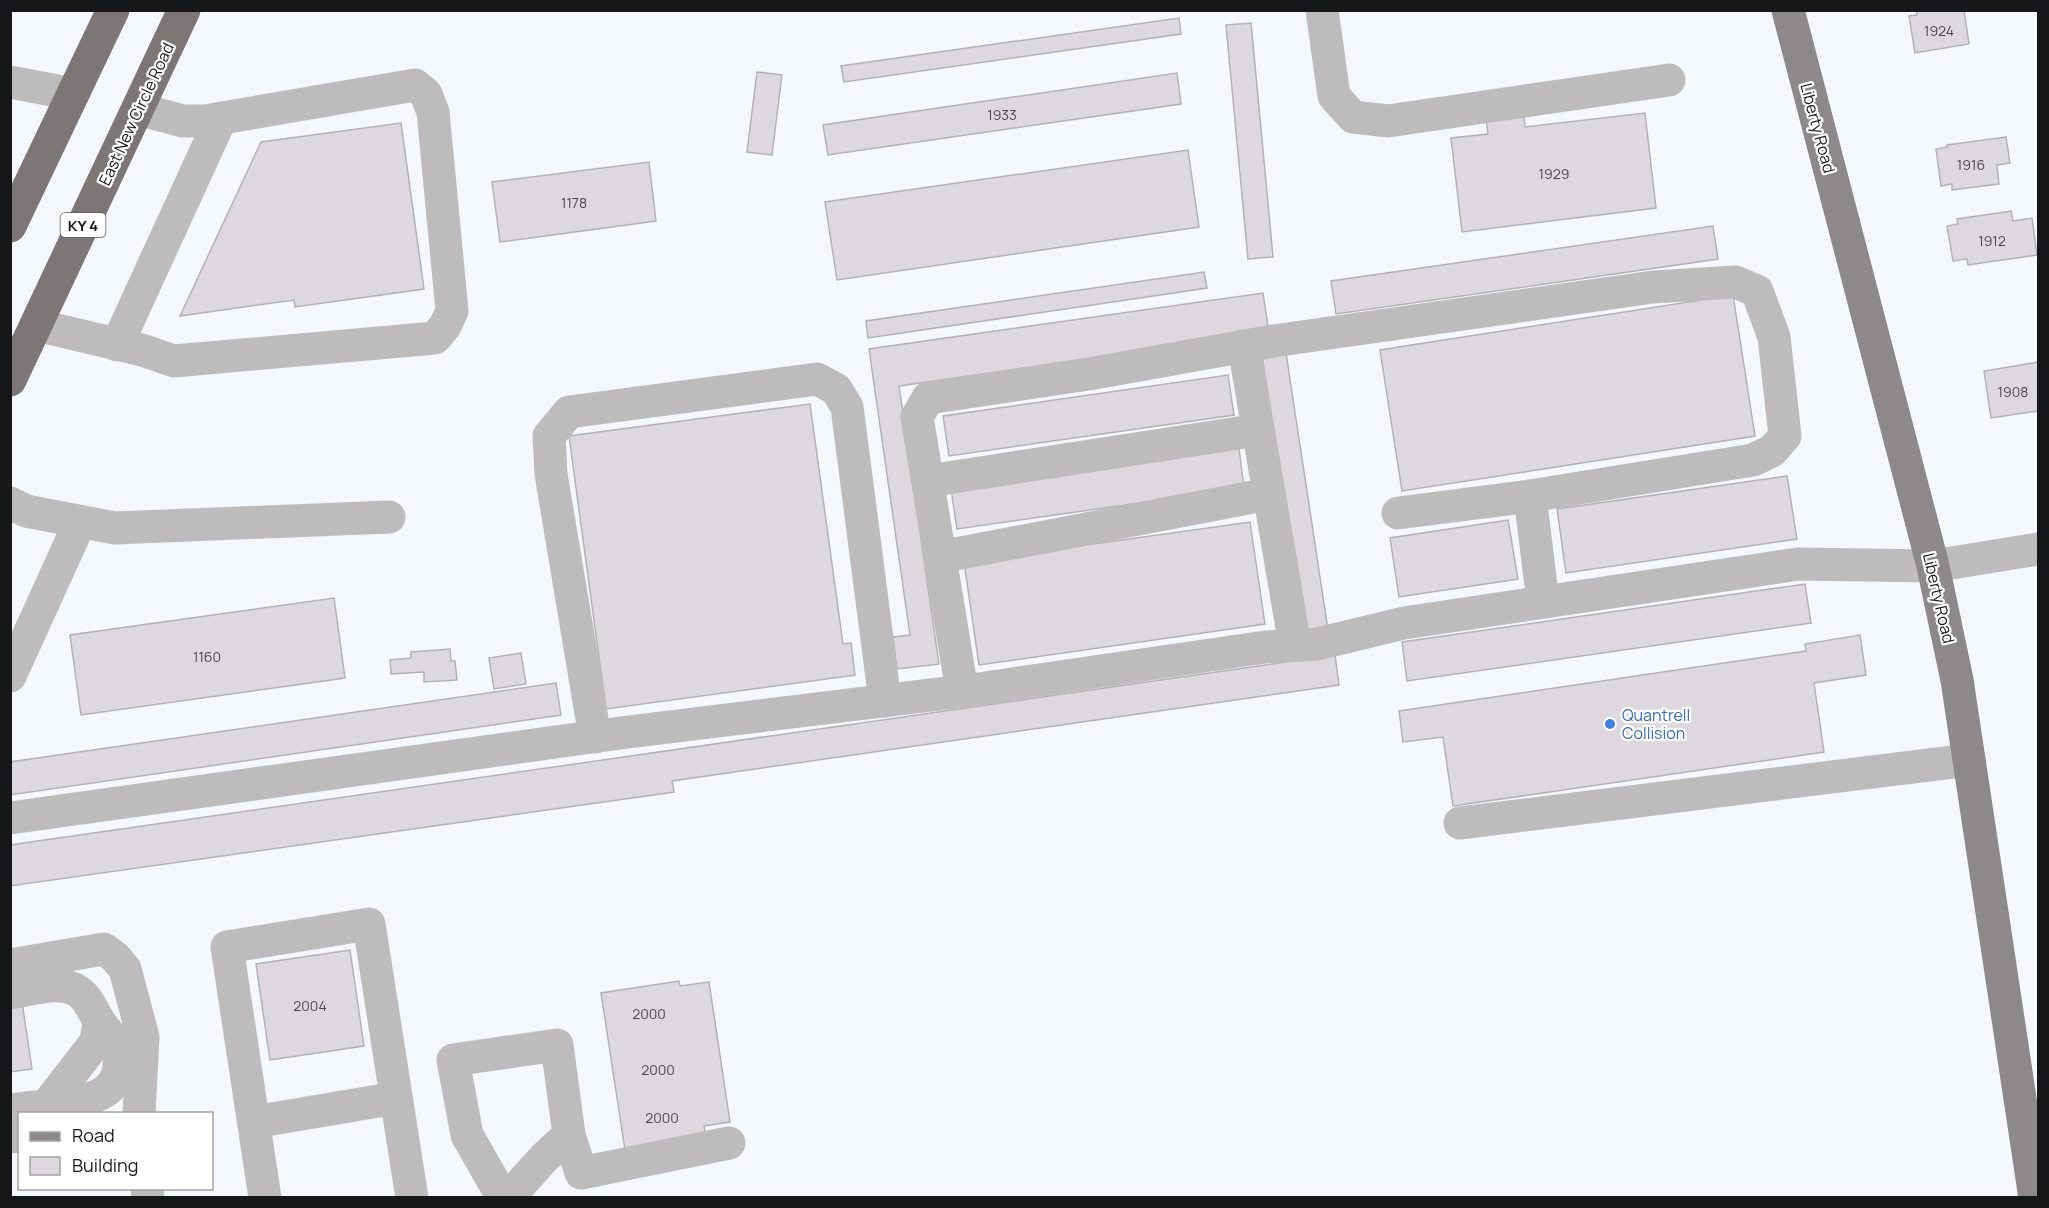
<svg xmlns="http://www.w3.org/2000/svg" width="2049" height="1208" viewBox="0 0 2049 1208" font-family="Manrope,sans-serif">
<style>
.building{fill:#dcd8dd;stroke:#b4b1b5;stroke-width:1.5}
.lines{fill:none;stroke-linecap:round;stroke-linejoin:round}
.minor{stroke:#bebbbc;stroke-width:33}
.major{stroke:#8d888a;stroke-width:33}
.highway{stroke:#7c7677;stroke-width:33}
.shop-dot{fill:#3f7fe0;stroke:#fff;stroke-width:2}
.labels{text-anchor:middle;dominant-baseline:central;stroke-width:4.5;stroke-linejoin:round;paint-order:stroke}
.number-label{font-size:14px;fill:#474749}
.shield{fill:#fff;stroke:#5b5d5d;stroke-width:1.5}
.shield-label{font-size:15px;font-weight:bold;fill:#151718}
.street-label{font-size:16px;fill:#151718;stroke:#fff}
.shop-label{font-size:16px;fill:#366cbe;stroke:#fff;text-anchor:start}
</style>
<rect width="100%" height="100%" fill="#f4f8fc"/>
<!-- building -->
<g class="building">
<path d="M1916,10h48l5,34 -54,9 -6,-37 8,-1z"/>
<path d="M1179,18l2,16 -337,48 -3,-16z"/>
<path d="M1251,23l22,234 -25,2 -22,-234z"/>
<path d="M757,72l25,3 -10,80 -25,-3z"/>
<path d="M1177,73l4,31 -353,51 -5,-30z"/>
<path d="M1645,113l11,95 -194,24 -11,-94 37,-4 -2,-15 38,-4 1,12z"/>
<path d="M401,123l23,166 -129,18 -1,-7 -114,16 81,-174z"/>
<path d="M2006,137l4,26 -13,2 2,19 -47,6v-6l-11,2 -5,-37 11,-2v-2z"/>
<path d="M1188,150l11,77 -362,53 -12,-78z"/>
<path d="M649,162l7,59 -156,21 -8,-60z"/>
<path d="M2011,211l2,10 19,-3 5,37 -69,10 -1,-6 -14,2 -6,-35 11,-2 -1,-5z"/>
<path d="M1713,226l5,33 -382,55 -5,-33z"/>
<path d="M1204,272l3,16 -339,50 -2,-17z"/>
<path d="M1263,293l6,40 -370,53 40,278 -42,5 -4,-32 17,-2 -41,-286z"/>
<path d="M1733,295l22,141 -353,55 -22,-141z"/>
<path d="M1286,353l42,277 -23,4 -43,-278z"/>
<path d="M2038,362v49l-47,7 -7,-47z"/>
<path d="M1228,375l6,40 -285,41 -6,-40z"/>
<path d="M810,404l33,240 8,-1 4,32 -249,34 -37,-273z"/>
<path d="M1239,448l5,40 -287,41 -6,-40z"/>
<path d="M1787,476l10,63 -231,34 -9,-64z"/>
<path d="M1508,520l10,59 -119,18 -9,-59z"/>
<path d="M1250,522l15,102 -286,41 -15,-103z"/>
<path d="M1805,584l6,39 -404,58 -5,-39z"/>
<path d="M334,598l11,80 -264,37 -11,-80z"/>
<path d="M1860,635l6,40 -52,8 10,69 -371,54 -10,-69 -40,5 -4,-31 407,-60 -1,-7z"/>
<path d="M450,649l1,12h4l2,19 -33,2v-10l-33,2 -1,-14 21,-2v-6z"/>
<path d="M521,653l5,31 -32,5 -5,-31z"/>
<path d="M1335,655l4,30 -667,96 2,11 -664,94v-41z"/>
<path d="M556,683l5,32 -551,80v-33z"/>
<path d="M350,950l14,96 -94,14 -14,-96z"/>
<path d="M679,981l1,5 29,-4 21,140 -26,4 2,12 -81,12 -24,-157z"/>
<path d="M21,995l11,74 -22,3v-76z"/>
</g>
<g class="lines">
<!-- minor -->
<g class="minor">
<path d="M1322,10l12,86 19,21 35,4 281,-41"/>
<path d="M10,82l63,12"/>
<path d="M36,325l106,25 32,11 261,-23 10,-12 7,-15 -19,-199 -7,-18 -11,-9 -210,36h-22l-45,-12"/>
<path d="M117,345l104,-227"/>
<path d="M1244,347l51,298"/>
<path d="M928,481l330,-51"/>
<path d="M10,503l16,8 89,17 274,-11"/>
<path d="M1398,513l132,-17 13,106"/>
<path d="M940,557l329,-63"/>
<path d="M10,676l70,-154"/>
<path d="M962,691l-45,-274 11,-19 161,-24 184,-33 380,-54 82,-5 22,9 17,46 11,99 -13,15 -19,9 -223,36"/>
<path d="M595,737l-44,-263 -2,-38 20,-24 248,-33 19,10 11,18 38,294"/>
<path d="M10,818l610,-85 352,-43 293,-43 52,-3 87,-21 394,-59 135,2 105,-17"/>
<path d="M1460,823l509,-63"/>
<path d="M10,965l94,-16 11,8 10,12 18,68 -4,77"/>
<path d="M10,993c20,-3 45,-12 64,-4 13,6 18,20 25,32 5,8 12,14 16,22 8,16 5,39 -11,49 -19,13 -69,14 -94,18"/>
<path d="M47,1105l49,-63 3,-20"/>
<path d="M254,1122l142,-24"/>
<path d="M569,1135l12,38 148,-30"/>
<path d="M10,1137l10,-1"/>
<path d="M147,1188l1,10"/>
<path d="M265,1198l-38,-251 142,-23 43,274"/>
<path d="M503,1198l-36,-63 -14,-75 104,-15 12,90 -25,23 -36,40"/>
</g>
<!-- major -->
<path class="major" d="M1788,10l145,556 24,114 78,518"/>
<!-- highway -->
<g class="highway">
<path d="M10,226l103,-216"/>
<path d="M10,380l174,-370"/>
</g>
</g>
<!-- markers -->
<circle class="shop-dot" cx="1610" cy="724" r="6"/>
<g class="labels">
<!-- number labels -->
<g class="number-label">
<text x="1939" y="30">1924</text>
<text x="1002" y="114">1933</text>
<text x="1971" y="164">1916</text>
<text x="1554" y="173">1929</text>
<text x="574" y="202">1178</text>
<text x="1992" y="240">1912</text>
<text x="2013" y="391">1908</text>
<text x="207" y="656">1160</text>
<text x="310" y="1005">2004</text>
<text x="649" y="1013">2000</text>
<text x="658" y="1069">2000</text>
<text x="662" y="1117">2000</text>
</g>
<!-- shield labels -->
<rect class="shield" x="60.5" y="213" width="45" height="24" rx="4.5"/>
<g class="shield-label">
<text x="83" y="225">KY 4</text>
</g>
<!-- street labels -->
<g class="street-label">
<text transform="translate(136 114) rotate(-65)">East New Circle Road</text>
<text transform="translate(1818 128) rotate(75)">Liberty Road</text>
<text transform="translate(1939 598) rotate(77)">Liberty Road</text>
</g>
<!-- shop labels -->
<g class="shop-label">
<text x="1622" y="715">Quantrell<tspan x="1622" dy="18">Collision</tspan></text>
</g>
</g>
<!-- border -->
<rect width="2049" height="1208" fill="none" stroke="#151718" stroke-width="24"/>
<!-- legend -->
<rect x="18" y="1112" width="195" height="78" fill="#ffffff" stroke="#a1a2a3" stroke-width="1.5"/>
<rect x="30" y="1132" width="30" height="9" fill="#8d888a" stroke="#a1a2a3" stroke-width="1.5"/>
<text x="72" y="1142" font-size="18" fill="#151718">Road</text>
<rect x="30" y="1157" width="30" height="18" fill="#dcd8dd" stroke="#a1a2a3" stroke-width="1.5"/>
<text x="72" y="1172" font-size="18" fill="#151718">Building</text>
</svg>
